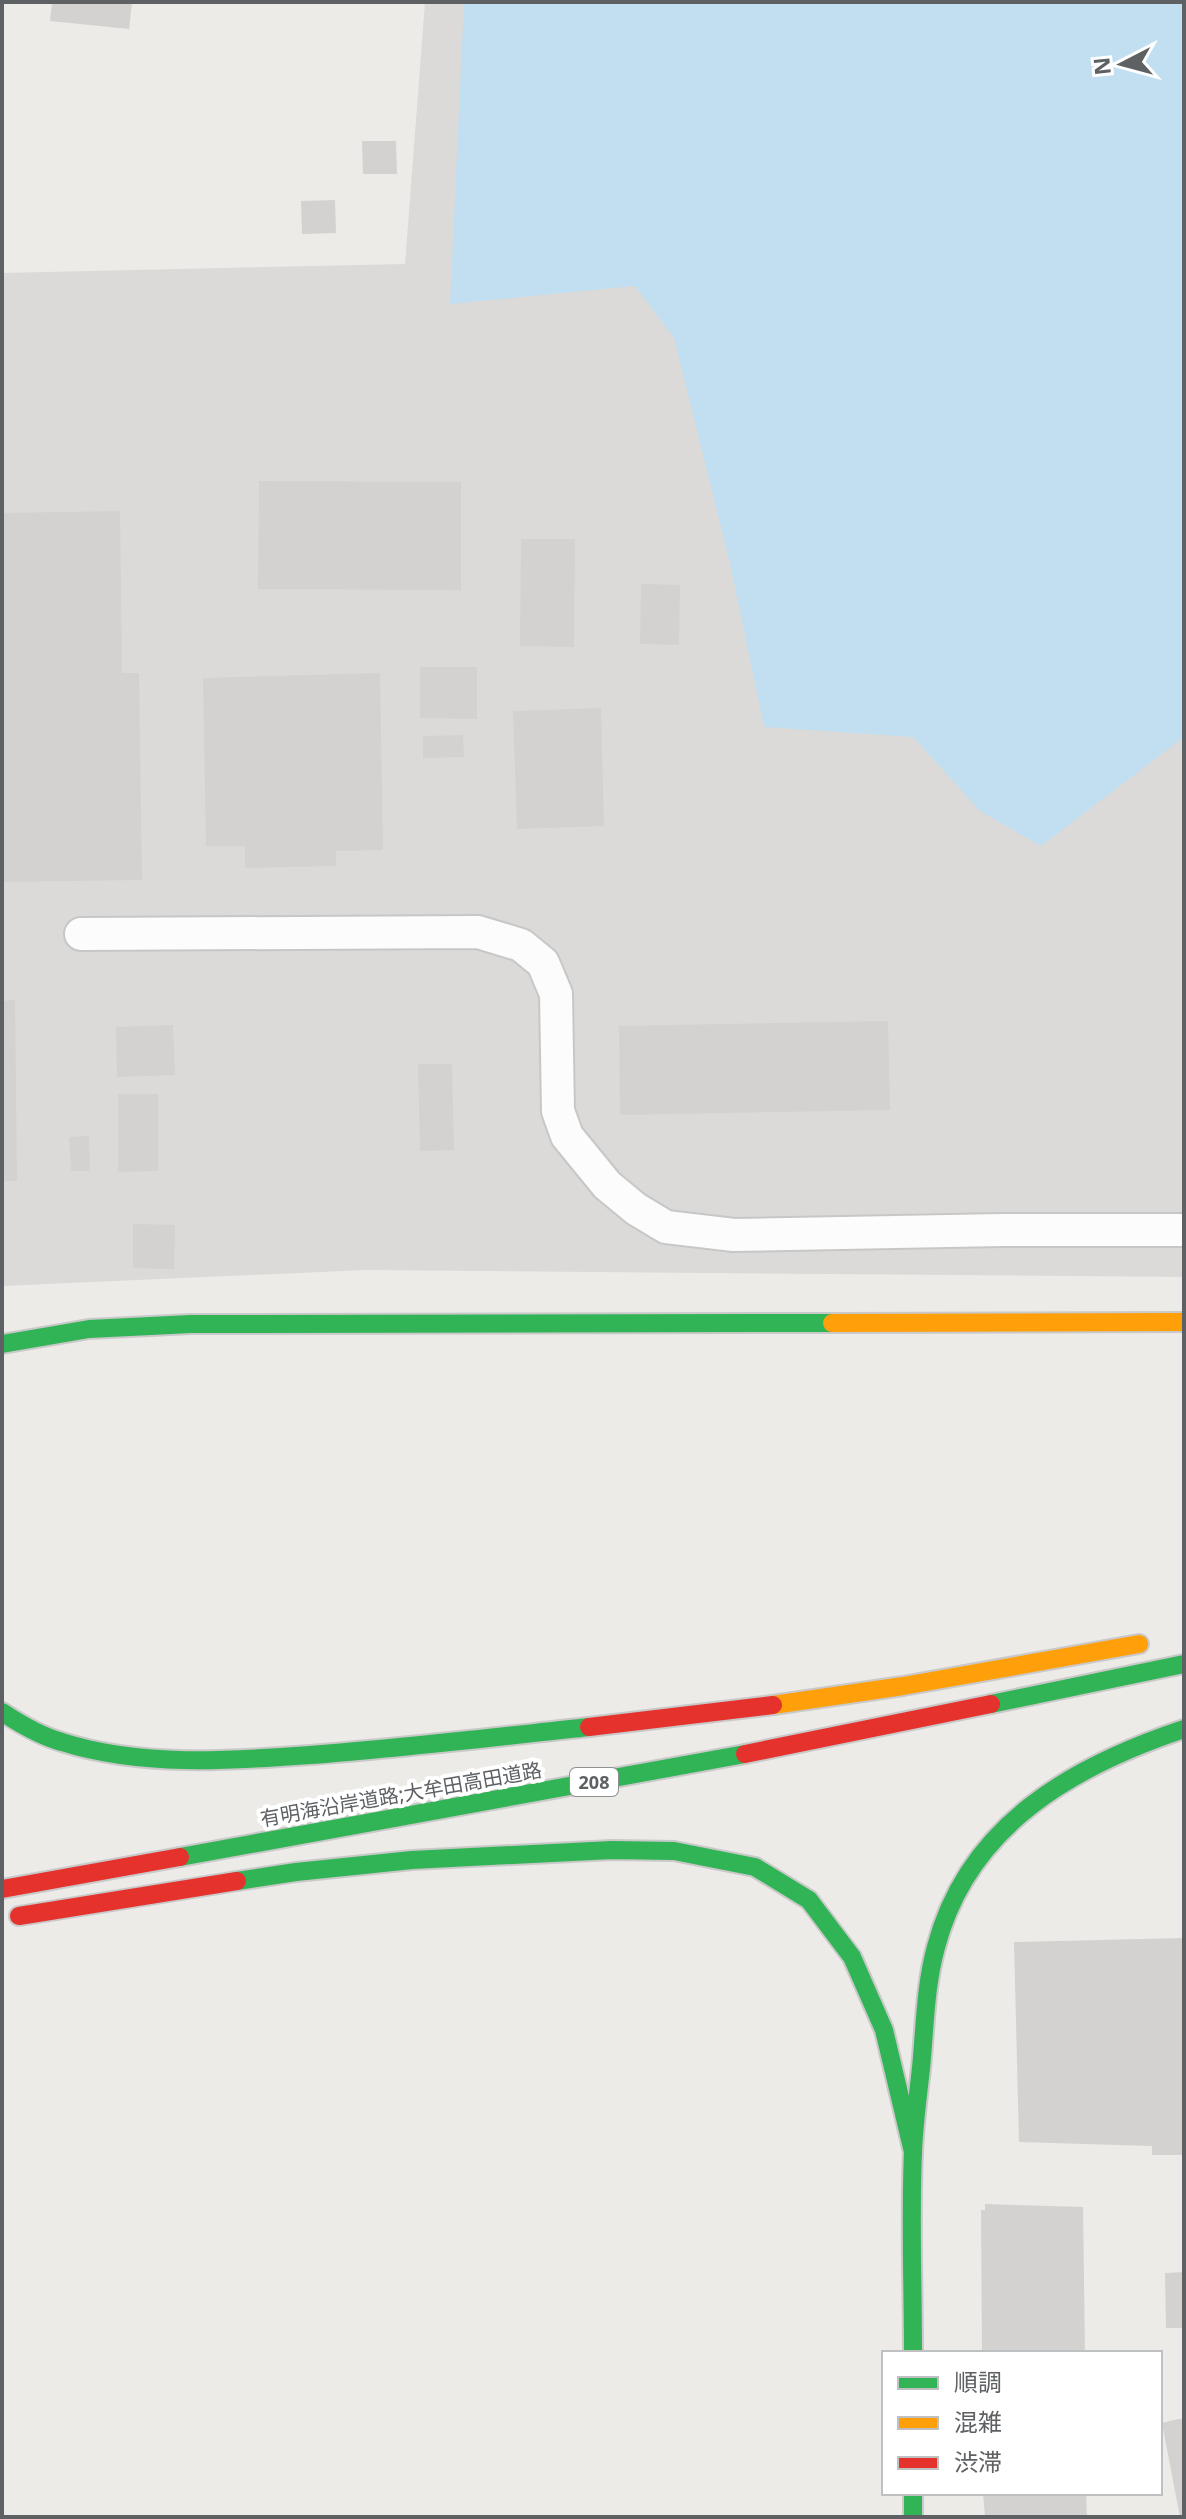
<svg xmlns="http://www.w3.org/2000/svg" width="1186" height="2519" viewBox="0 0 1186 2519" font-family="'Noto Sans','Noto Sans JP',sans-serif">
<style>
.industrial{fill:#dcdad8}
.water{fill:#c1dff0}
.building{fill:#d3d2d0}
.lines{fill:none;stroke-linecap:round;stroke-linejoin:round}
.street-casing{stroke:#c7c7c7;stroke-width:36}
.fast-casing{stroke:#c9c9c9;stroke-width:22}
.slow-casing{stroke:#c9c9c9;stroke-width:22}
.jam-casing{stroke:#c9c9c9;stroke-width:22}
.street{stroke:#fcfcfc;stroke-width:32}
.fast{stroke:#30b455;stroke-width:18}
.slow{stroke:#ff9f0a;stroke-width:18}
.jam{stroke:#e5322d;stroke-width:18}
.labels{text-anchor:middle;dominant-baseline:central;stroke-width:8;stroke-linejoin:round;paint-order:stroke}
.shield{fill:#fff;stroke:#8e9092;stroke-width:2}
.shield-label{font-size:18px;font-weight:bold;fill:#5e6164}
.street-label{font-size:20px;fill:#5e6164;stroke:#fff}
</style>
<rect width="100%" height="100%" fill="#ecebe8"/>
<!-- industrial -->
<path class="industrial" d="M425,2h759v1275l-818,-7 -364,16v-1013l403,-9z"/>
<!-- water -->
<path class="water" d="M464,2h720v735l-143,109 -61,-35 -67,-74 -149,-10 -34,-163 -56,-226 -39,-52 -185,18z"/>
<!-- building -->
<g class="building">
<path d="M52,2h80l-3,27 -79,-8z"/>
<path d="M362,141h34l1,33h-34z"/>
<path d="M335,200l1,33 -34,1 -1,-33z"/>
<path d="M259,481l202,1v108l-203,-1z"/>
<path d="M120,511l2,162h17l3,207 -140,2v-369z"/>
<path d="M521,539h54l-1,108 -54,-1z"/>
<path d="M641,584l39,1 -1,60 -39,-1z"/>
<path d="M420,667h57v52l-57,-1z"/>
<path d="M380,673l3,177 -47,1v15l-91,2v-22h-39l-3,-168z"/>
<path d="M601,708l3,118 -87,3 -4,-118z"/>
<path d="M463,735l1,22 -41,1v-22z"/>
<path d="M15,1000l2,181h-15v-180z"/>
<path d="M888,1021l2,89 -270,5 -1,-89z"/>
<path d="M173,1025l2,50 -58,2 -1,-50z"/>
<path d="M418,1064h34l2,86 -34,1z"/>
<path d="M118,1094h40v77l-40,1z"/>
<path d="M89,1136l1,35h-19l-2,-34z"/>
<path d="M133,1224l42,1 -1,44 -41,-1z"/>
<path d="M1184,1938v217h-32v-9l-133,-4 -5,-200z"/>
<path d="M985,2204l98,3 2,146h-103l-1,-143h4z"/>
<path d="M1184,2272v56h-18l-1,-55z"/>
<path d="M1178,2419h6v98h-4l-18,-94z"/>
<path d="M983,2493h103l1,24h-102z"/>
</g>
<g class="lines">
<!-- street casing -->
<g class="street-casing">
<path id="street" d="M81,934l397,-2 43,13 22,18 13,31 2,117 9,25 40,49 29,24 30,18 68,8 268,-5h182"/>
</g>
<!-- fast casing -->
<g class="fast-casing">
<g id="fast">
<path d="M2,1344l87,-15 102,-5 641,-1"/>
<path d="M991,1704l193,-40"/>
<path d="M2,1712c18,12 38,24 60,30 79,25 167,19 248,13 93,-7 186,-18 279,-28"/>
<path d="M180,1857l565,-103"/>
<path d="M237,1881l59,-9 116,-12 200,-10 62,1 81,16 54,33 43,57 32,73 29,122"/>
<path d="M913,2353c0,-67 -3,-134 0,-201 1,-28 5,-56 8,-84 4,-40 4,-81 15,-121 32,-122 137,-181 248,-218"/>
<path d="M913,2493v24"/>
</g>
</g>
<!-- slow casing -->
<g class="slow-casing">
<g id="slow">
<path d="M832,1323l352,-1"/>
<path d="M773,1705l130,-19 236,-42"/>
</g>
</g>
<!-- jam casing -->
<g class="jam-casing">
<g id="jam">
<path d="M589,1727l184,-22"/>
<path d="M745,1754l246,-50"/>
<path d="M2,1889l178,-32"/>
<path d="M19,1916l218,-35"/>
</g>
</g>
<!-- street -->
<use href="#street" class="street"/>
<!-- fast -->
<use href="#fast" class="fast"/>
<!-- slow -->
<use href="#slow" class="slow"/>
<!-- jam -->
<use href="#jam" class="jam"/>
</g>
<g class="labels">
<!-- shield labels -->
<rect class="shield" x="570" y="1768" width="48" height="28" rx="6"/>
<g class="shield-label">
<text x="594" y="1782">208</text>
</g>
<!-- street labels -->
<g class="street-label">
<text transform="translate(401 1794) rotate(-10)">有明海沿岸道路;大牟田高田道路</text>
</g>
</g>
<!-- border -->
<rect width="1186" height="2519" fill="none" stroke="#5e6164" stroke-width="8"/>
<!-- legend -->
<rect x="882" y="2351" width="280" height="144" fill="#ffffff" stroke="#bfc0c1" stroke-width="2"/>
<rect x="898" y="2377" width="40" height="12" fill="#30b455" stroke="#bfc0c1" stroke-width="2"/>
<text x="954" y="2391" font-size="24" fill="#5e6164">順調</text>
<rect x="898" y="2417" width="40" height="12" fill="#ff9f0a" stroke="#bfc0c1" stroke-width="2"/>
<text x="954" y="2431" font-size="24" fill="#5e6164">混雑</text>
<rect x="898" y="2457" width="40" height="12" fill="#e5322d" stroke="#bfc0c1" stroke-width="2"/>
<text x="954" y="2471" font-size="24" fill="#5e6164">渋滞</text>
<!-- north arrow -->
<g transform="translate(1122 64) rotate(264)" stroke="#ffffff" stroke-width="6" paint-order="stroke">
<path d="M0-6L14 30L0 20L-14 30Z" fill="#5e6164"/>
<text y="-12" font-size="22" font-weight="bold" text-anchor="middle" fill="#5e6164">N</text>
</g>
</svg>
